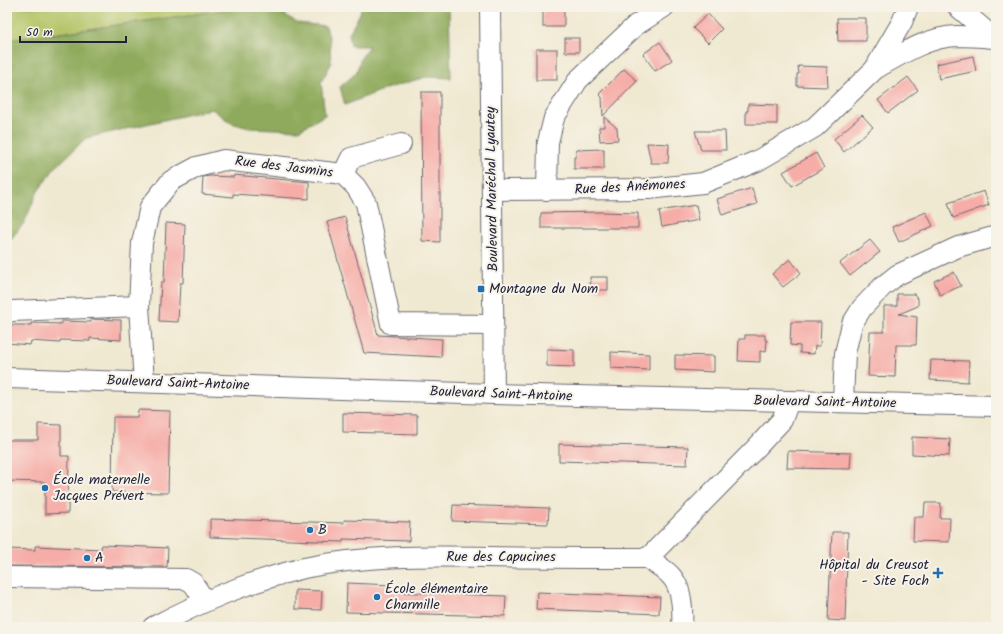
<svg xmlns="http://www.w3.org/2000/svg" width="1003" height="634" viewBox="0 0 1003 634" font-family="Kalam,sans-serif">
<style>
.green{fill:#b4c568;stroke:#6b7452}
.forest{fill:#8faa5c;stroke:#58664c}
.building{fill:#f6ada8}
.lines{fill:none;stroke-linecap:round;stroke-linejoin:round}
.minor-casing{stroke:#6a6870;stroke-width:22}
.minor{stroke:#fff;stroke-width:20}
.poi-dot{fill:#1f6fb2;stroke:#f7f3e8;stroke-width:1.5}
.labels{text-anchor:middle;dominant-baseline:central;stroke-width:4;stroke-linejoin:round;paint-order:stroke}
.street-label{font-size:14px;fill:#22223b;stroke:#f7f3e8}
.poi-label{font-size:14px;fill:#22223b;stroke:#f7f3e8;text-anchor:start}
</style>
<rect width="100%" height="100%" fill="#f7f3e8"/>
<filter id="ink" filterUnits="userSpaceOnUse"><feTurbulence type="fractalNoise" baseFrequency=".025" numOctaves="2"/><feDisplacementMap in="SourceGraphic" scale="8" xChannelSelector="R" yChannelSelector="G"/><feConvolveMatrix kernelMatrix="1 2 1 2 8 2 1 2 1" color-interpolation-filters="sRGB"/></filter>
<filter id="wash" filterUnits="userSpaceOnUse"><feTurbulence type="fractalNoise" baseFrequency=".012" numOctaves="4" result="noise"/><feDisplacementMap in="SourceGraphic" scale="16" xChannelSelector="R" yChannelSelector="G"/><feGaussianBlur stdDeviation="0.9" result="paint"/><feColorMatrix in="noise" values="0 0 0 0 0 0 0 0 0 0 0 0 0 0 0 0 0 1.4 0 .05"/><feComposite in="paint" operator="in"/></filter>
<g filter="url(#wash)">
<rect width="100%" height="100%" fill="#f0e9d2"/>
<!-- green -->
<g class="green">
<path d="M7,7h239l-236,33 -3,8z"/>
<path d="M271,7h32l-19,7z"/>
</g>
<!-- forest -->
<g class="forest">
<path d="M246,7h25l27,16 28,3 4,16 1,22 -10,18 4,33 -26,15 -50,-2 -18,-5 -19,-14 -126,29 -32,31 -16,22 -14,32 -14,17 -3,5v-197l3,-8z"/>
<path d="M361,7h88l2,71 -25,-1 -41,12 -40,16 -5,-18 16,-14 5,-15 8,-12h-18l-2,-12 11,-21z"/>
</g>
<g id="blocks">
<!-- building -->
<g class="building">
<rect x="543" y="7" width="21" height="20"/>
<path d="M708,14l14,15 -14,14 -15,-15z"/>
<path d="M837,18h29v23h-28z"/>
<rect x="565" y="38" width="14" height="14"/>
<path d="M660,42l12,18 -17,11 -12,-17z"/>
<rect x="536" y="49" width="21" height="31"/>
<path d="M973,56l3,15 -37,8 -3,-15z"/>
<path d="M798,66l29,1 1,20 -31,-1v-12h2z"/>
<path d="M624,69l13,12 -34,35 -1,-19 -3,-3z"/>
<path d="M908,77l10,13 -30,23 -10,-13z"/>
<path d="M421,92h19v150l-18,-1z"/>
<path d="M748,104l29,1v19h-31v-13h2z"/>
<path d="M862,115l11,12 -29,25 -10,-13z"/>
<path d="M604,117l13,11 1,12 -18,1 -1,-14h5z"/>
<path d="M695,131h30l1,19h-25z"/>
<path d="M647,143l22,1 -1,19h-17z"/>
<path d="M604,149v20h-30v-12h2v-7z"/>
<path d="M816,153l8,15 -32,18 -9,-14z"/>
<path d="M234,175l75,7v17l-76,-5v3l-31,-3 1,-17 6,-1 25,1z"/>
<path d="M752,188l5,16 -35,11 -5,-16z"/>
<path d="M984,191l5,14 -36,13 -5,-15z"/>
<path d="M696,205l3,15 -37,7 -3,-16z"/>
<path d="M600,212l38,1v15h-97v-15z"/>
<path d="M926,212l7,14 -34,16 -7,-15z"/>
<path d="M345,217l33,118 64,4 -1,18 -77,-4 -37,-131z"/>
<path d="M166,223l19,1 -2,59h-3l-2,39 -19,-1 2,-39h3z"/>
<path d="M870,240l10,12 -30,24 -10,-13z"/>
<path d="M790,259l11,14 -18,14 -11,-13z"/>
<path d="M954,272l7,14 -21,9 -6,-14z"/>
<path d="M590,277h18v13h-17z"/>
<path d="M897,294h17l4,5v7l-19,8 18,3 -1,28h-20l-1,32 -27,-1 2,-44h14v-26h13z"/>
<path d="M91,319l30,1v20l-31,-2v3l-30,-1v3l-29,-2 -1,4 -23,-2v-18h24v-2l30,1v-3l30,1z"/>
<path d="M791,322h30l-1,24h-5l-1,8 -14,-1v-7l-10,-1z"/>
<path d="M745,335h20v5h2l-1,12 -6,-1v11l-22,-1 1,-22h6z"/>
<path d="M547,349l27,1v17l-27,-1z"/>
<path d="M611,352l38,2v16l-38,-2z"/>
<path d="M675,355l39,1v16l-39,-2z"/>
<path d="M931,360l38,1 -1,21 -38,-2z"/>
<path d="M138,410l32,1 -2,82 -56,-1 1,-75h24z"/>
<path d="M343,413l74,2v19l-74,-2z"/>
<path d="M38,424l23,1v31h8l-1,57 -23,1v-32l-38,-1v-41h31z"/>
<path d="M912,437l38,2 -1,17 -37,-2z"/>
<path d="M559,444l129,3 -1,18 -128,-4z"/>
<path d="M788,451l63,2 -1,16 -63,-1z"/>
<path d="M925,503h16l-1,15h10l-1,24 -36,-1 1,-24h10z"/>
<path d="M453,505l96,3 -1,16 -96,-3z"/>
<path d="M210,519l134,4v-3l66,2 -1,19 -66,-2v3l-133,-5z"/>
<path d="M832,532h16l-3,89 -17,-1z"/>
<path d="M102,545l66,3 -1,19 -160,-1v-17l28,1v-4l66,3z"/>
<path d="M347,583l45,2v7l114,4 -1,20 -159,-4z"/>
<path d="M295,590l27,1 -1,19 -26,-1z"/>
<path d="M537,592l123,5 -1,17 -123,-5z"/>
</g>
</g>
</g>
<g filter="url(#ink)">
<use href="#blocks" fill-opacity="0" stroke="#6a6870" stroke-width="1"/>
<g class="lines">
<!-- minor casing -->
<g class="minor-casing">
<g id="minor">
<path d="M490,7l4,387"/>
<path d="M958,7l36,31h2"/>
<path d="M875,69c25,-14 52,-32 82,-33 12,0 25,1 37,2"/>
<path d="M343,174l8,-16 50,-14"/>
<path d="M493,190l155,-1 55,-6 54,-22 58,-34 59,-57 28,-48 6,-15"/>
<path d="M547,190l1,-48 6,-24 24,-38 58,-55 28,-18"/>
<path d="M139,306l5,76"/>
<path d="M7,313l5,-2 127,-5 3,-63 8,-36 21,-26 26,-14 27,-7 119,14 13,13 10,16 25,121 102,1"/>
<path d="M7,378l487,16 502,12"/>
<path d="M843,402l2,-49 7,-29 10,-16 20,-21 15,-12 61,-28 38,-11"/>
<path d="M648,558c7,6 17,11 23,18 11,12 12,35 11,51"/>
<path d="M7,577l179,2 7,4 12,18"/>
<path d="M153,627c50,-26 96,-46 151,-59 61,-13 123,-12 184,-11 53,1 107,1 160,1l110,-112 24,-26 7,-19"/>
</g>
</g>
<!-- minor -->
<use href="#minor" class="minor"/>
</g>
</g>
<!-- markers -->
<g class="poi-dot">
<rect x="477" y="285" width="8" height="8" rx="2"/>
<circle cx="45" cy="488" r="4"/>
<circle cx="310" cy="530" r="4"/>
<circle cx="87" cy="558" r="4"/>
<path d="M936 567h4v4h4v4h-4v4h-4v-4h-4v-4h4z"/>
<circle cx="377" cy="597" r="4"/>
</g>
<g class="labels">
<!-- street labels -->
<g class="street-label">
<text transform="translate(284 167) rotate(7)">Rue des Jasmins</text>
<text transform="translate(630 187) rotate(-3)">Rue des Anémones</text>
<text transform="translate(492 189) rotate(-91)">Boulevard Maréchal Lyautey</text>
<text transform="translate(178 383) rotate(2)">Boulevard Saint-Antoine</text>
<text transform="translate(501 394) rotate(2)">Boulevard Saint-Antoine</text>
<text transform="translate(825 402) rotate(1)">Boulevard Saint-Antoine</text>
<text x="501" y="557">Rue des Capucines</text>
</g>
<!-- poi labels -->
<g class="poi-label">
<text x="489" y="289">Montagne du Nom</text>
<text x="53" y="480">École maternelle<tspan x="53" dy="16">Jacques Prévert</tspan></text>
<text x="318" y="530">B</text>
<text x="95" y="558">A</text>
<text x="929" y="565" text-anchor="end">Hôpital du Creusot<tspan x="929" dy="16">- Site Foch</tspan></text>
<text x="385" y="589">École élémentaire<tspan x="385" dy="16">Charmille</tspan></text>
</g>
</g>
<!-- margin -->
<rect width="1003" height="634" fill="none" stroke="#f7f3e8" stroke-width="24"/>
<!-- scale -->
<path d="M20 36v6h106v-6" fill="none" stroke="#22223b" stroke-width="2"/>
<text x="26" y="36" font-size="12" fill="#22223b" stroke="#f7f3e8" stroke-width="3" paint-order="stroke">50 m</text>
</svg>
